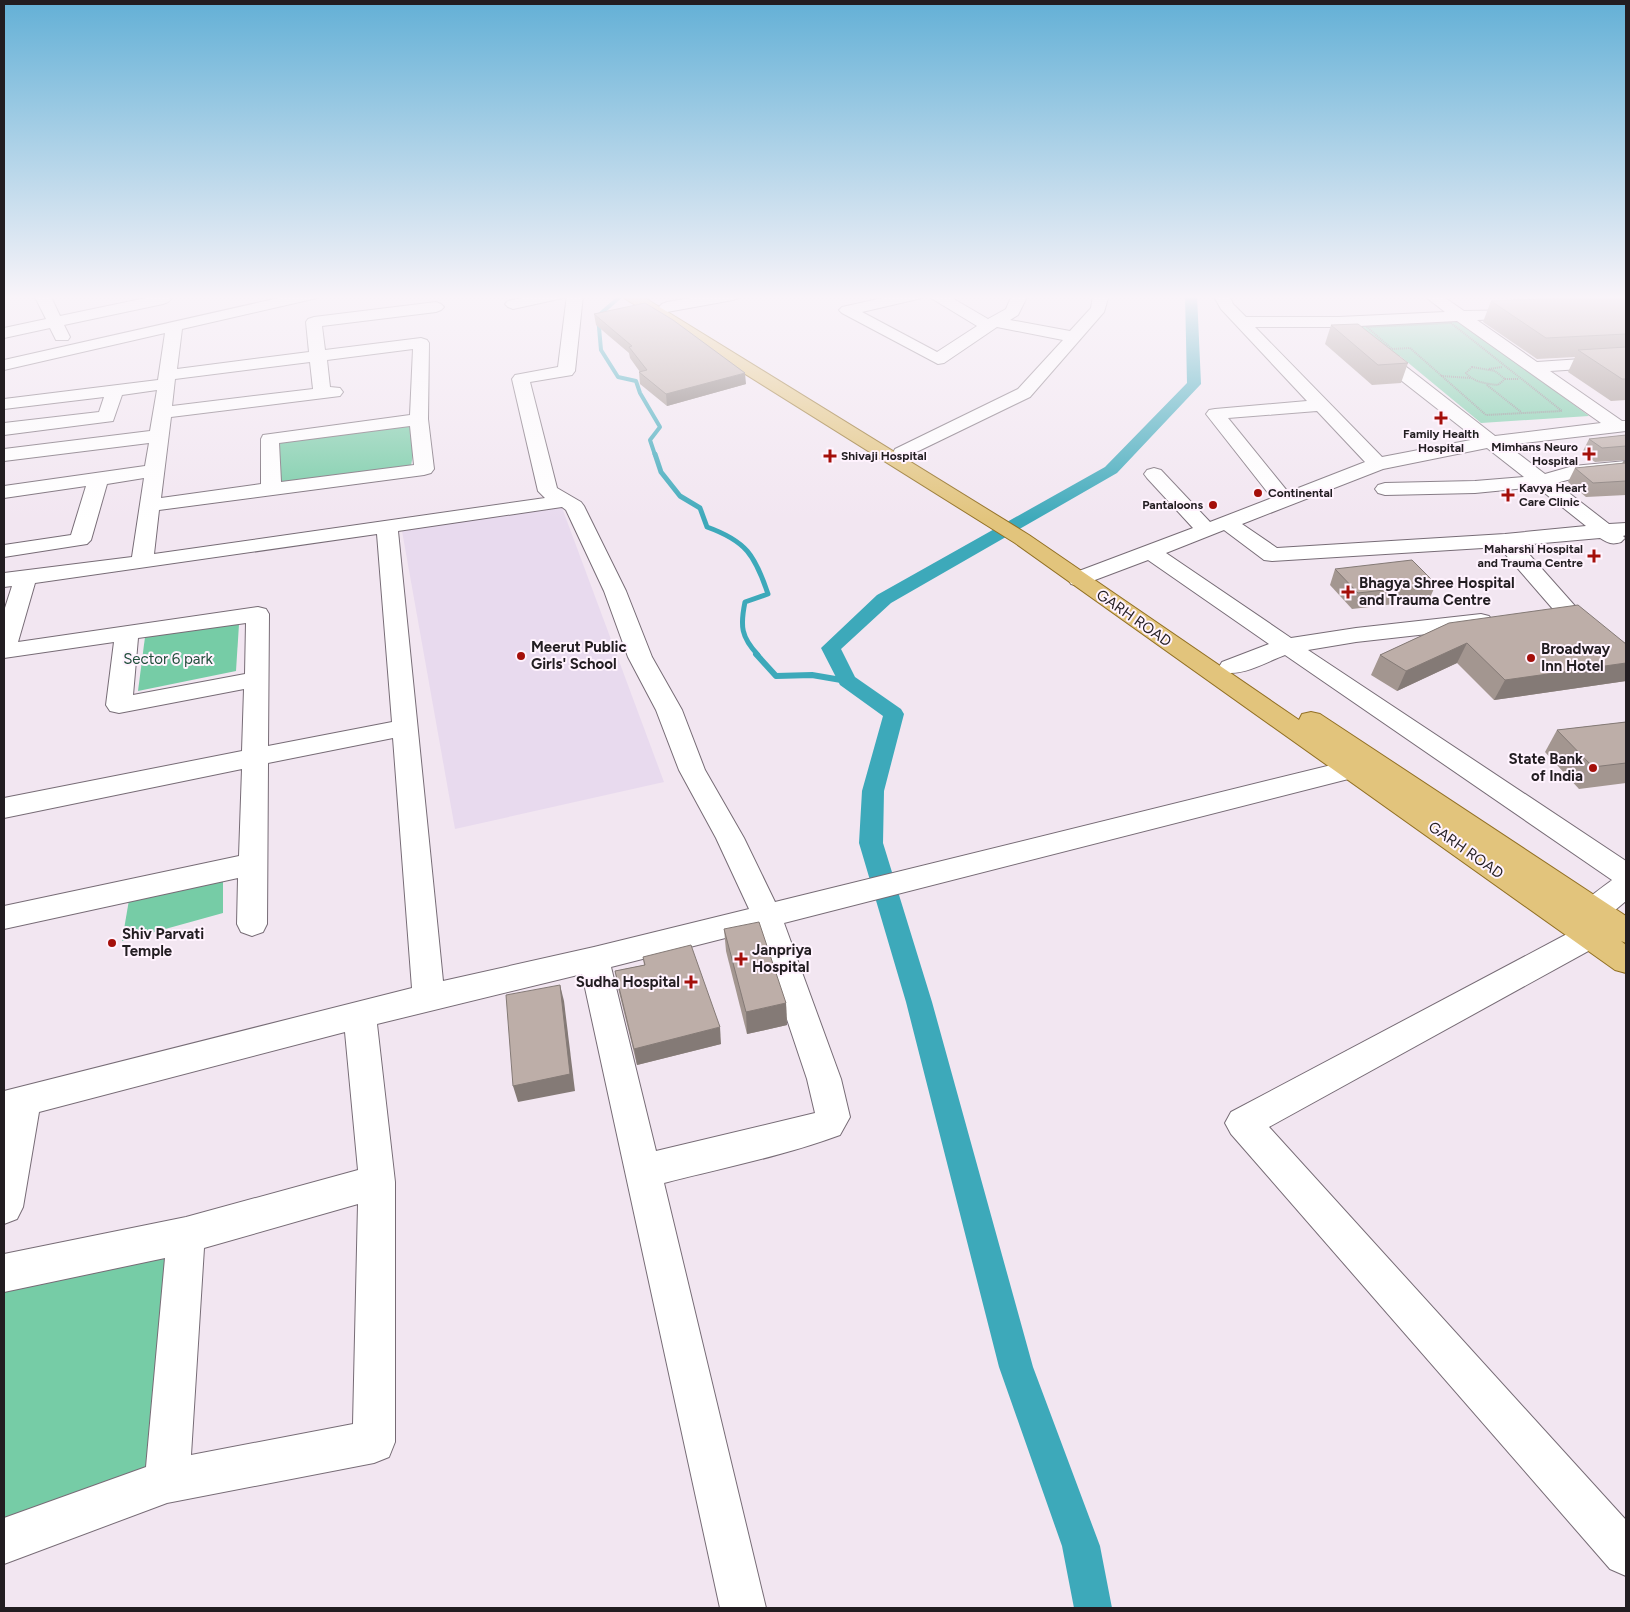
<svg xmlns="http://www.w3.org/2000/svg" width="1630" height="1612" viewBox="0 0 1630 1612" font-family="Figtree,sans-serif">
<style>
.education{fill:#e8daee}
.green{fill:#76cca6}
.lines{fill:none;stroke-linecap:round;stroke-linejoin:round}
.stream-far2{stroke:#3da9ba;stroke-width:4}
.stream-far1{stroke:#3da9ba;stroke-width:5}
.stream{stroke:#3da9ba;stroke-width:6}
.canal{fill:#3da9ba;fill-rule:evenodd}
.minor-casing{stroke:#776c76;stroke-width:2}
.major-casing{stroke:#927024;stroke-width:2}
.highway-casing{stroke:#927024;stroke-width:2}
.path{stroke:#867e85;stroke-width:2;stroke-dasharray:1 1;stroke-linecap:butt}
.minor{fill:#fff;fill-rule:evenodd}
.major{fill:#e2c47c;fill-rule:evenodd}
.highway{fill:#ce9d25;fill-rule:evenodd}
.wall{fill:#a39690}
.shaded-wall{fill:#847a76}
.building{fill:#bdaea8;stroke:#847a76}
.poi-dot{fill:#a40f0a;stroke:#fff3fe;stroke-width:2}
.labels{text-anchor:middle;dominant-baseline:central;stroke-width:4;stroke-linejoin:round;paint-order:stroke}
.far-poi-label{font-size:12px;font-weight:bold;fill:#221d21;stroke:#fff3fe;text-anchor:end}
.poi-label{font-size:15px;font-weight:bold;fill:#221d21;stroke:#fff3fe;text-anchor:start}
.street-label{font-size:15px;fill:#221d21;stroke:#fff3fe}
.park-label{font-size:15px;fill:#204e3b;stroke:#fff3fe}
</style>
<rect width="100%" height="100%" fill="#f2e6f1"/>
<!-- education -->
<path class="education" d="M561,505l103,277 -209,47 -53,-298z"/>
<!-- green -->
<g class="green">
<path d="M1456,317l133,99 -108,7 -81,-67h-10l-38,-32z"/>
<path d="M419,419l-9,53 -139,17 -1,-50z"/>
<path d="M239,624l-3,47 -98,20 7,-54z"/>
<path d="M223,875v38l-101,28 8,-47z"/>
<path d="M171,1245l-21,224 -146,51v-234z"/>
</g>
<g class="lines">
<!-- stream-far2 -->
<path class="stream-far2" d="M622,295l-24,21 3,34 17,27 18,4 4,12 20,34 -10,13 5,15"/>
<!-- stream-far1 -->
<path class="stream-far1" d="M655,454l6,18 19,24 20,12 7,19c39,14 48,28 61,67l-23,8c-5,24 -4,35 13,53"/>
<!-- stream -->
<path class="stream" d="M756,654l20,22 36,-1 35,6"/>
<!-- canal -->
<path class="canal" d="M1185,295h12l4,89 -84,89 -226,130 -50,46 14,28 46,32 3,5 -20,77 -1,52 49,159 101,365 67,179 12,62h-38l-12,-62 -63,-179 -93,-365 -47,-159 3,-52 21,-75 -43,-31 -19,-37 56,-53 228,-128 82,-84z"/>
<!-- minor casing -->
<g class="minor-casing">
<g id="minor">
<path d="M34,295h16l10,21 100,-21 8,1 3,3 -3,3 -5,2 -99,21 6,12 -2,3h-12l-6,-12 -46,10v-10l42,-9z"/>
<path d="M292,295h28l-3,3 -135,31 -5,40 132,-17 -3,-30 2,-3 6,-2 122,-15 5,2 3,3 -3,3 -5,2 -114,14 3,24 96,-12 6,2 2,3 -1,76 6,50 -3,4 -7,2 -265,35 -5,44 391,-56 -7,-7 -26,-112 3,-4 43,-8 9,-72h16l-8,76 -3,4 -42,7 27,106 24,14 3,4 42,85 26,66 30,53 23,60 39,68 31,64 597,-147 9,3 4,6 -4,6 -9,3 -588,150 57,156 9,38 -10,18c-57,21 -117,33 -176,48l102,425h-46l-138,-634 -205,50 18,158v260l-6,15 -15,6 -207,40 -163,61v-46l142,-51 19,-209 -161,34v-38l182,-37 172,-47 -13,-138 -306,80 -16,95 -6,12 -13,5v-133l408,-103 -19,-250 -125,25 -1,161 -4,8 -11,4 -11,-4 -4,-8 1,-46 -234,51v-23l235,-50 3,-87 -238,49v-20l238,-47 2,-62 -125,24 -9,-2 -4,-6 8,-63 -110,16v-47l8,-25 -8,1v-14l128,-16 12,-79 -37,6 -16,56 -4,4 -83,13v-12l67,-10 15,-49 -82,12v-12l141,-20 4,-23 -145,18v-12l146,-18 7,-41 -35,5 -9,26 -109,14v-12l95,-11 5,-15 -100,12v-10l154,-19 7,-47 -161,37v-10zM413,349l-3,66 -147,20 -2,4v45l-100,14 10,-81 169,-21 3,-4 -3,-4 -10,-1 -3,-27zM310,362l3,27 -141,17 3,-27zM410,426l4,39 -133,17 -2,-39zM562,507l4,3 38,81 24,66 28,53 23,60 37,68 33,71 -155,38 -151,34 -45,-450zM377,534l15,188 -124,24 1,-132 -3,-5 -8,-2 -240,35 17,-59zM246,623l-1,51 -112,21 5,-57zM757,930l50,149 8,34 -159,38 -45,-184zM358,1204l-5,220 -162,31 13,-207z"/>
<path d="M535,295h31l-3,3 -50,11 -5,-2 -3,-3 3,-3z"/>
<path d="M708,295h33l-3,3 -5,2 -66,12 -5,-2 -3,-3 3,-3 5,-2z"/>
<path d="M896,295h29l-3,3 -60,14 75,40 40,-26 -46,-28 -3,-3h19l41,24 18,-10 6,-14h16l-10,20 -8,5 60,11 21,-23 2,-13h16l-5,17 -74,85 -128,62 -7,-2 -2,-4 2,-4 123,-60 45,-49 -66,-13 -53,36 -6,1 -96,-51 -3,-3 3,-3z"/>
<path d="M1213,295h16l4,9 13,13h93l106,-5 -22,-17h18l23,16 63,-1 2,3 -2,3 -6,2 -44,2 60,42 89,-6v10l-76,5 72,50h4v10l-119,14 38,29 28,-8 53,-5v12l-51,5 -19,5 53,41 17,-1v12l-3,1 2,2 -4,4c-9,3 -13,1 -21,-4l-79,7 54,61 51,40v18l-8,-2 -59,-46 -60,-69 -227,14 -8,-1 -40,-30 -58,23 125,85 65,-10 125,-14 8,2 4,5 -4,5 -8,2 -125,14 -48,8 318,211v40l-30,25 5,2 4,8 -4,8 -332,183 357,393v56l-16,-7 -379,-435 -6,-11 6,-11 336,-178 -3,-1 -4,-8c7,-13 38,-34 52,-45l-327,-225c-19,7 -43,22 -63,17l-3,-5 3,-5 47,-18 -121,-84 -69,26 -8,-2 -3,-5 3,-5 122,-46 -46,-50 -3,-4 3,-4 7,-2 7,2 49,52 62,-24 -66,-84 3,-4 6,-1 92,-8 -86,-92zM1457,321l144,102 -106,13 -113,-88h-12l-2,4 2,4 106,83 -94,18 -127,-130h84zM1317,411l48,51 -77,30 -60,-74zM1487,448l37,29 -49,4 -90,2 -7,2 -3,4 3,4 7,2 90,-2 62,-6 49,39 -81,8 -228,14 -35,-24 141,-55z"/>
</g>
</g>
<!-- major casing -->
<g class="major-casing">
<path id="major" d="M621,295h19l389,240 270,185 3,-6 9,-2 9,2 306,202v27l-5,-2 5,4v28l-11,-3 -600,-427 -391,-245z"/>
</g>
<!-- highway casing -->
<g class="highway-casing">
<path id="highway" d="M1586,295h19l21,13v11l-6,-2z"/>
</g>
<!-- path -->
<g class="path">
<path d="M1451,323l111,88 -76,4 -76,-67 -18,1 -25,-22z"/>
<path d="M1472,367l23,4 10,8 -7,6c-11,-1 -25,-3 -32,-12z"/>
<path d="M1489,369l13,-2"/>
<path d="M1441,376l29,2"/>
<path d="M1505,379h14"/>
<path d="M1487,385l34,27"/>
</g>
<!-- minor -->
<use href="#minor" class="minor"/>
<!-- major -->
<use href="#major" class="major"/>
<!-- highway -->
<use href="#highway" class="highway"/>
</g>
<!-- wall -->
<g class="wall">
<path d="M1540,295h55l-1,2 32,1v102l-15,1 -43,-29 7,-15 -38,2 -54,-37 8,-21 55,-2z"/>
<path d="M594,314l152,70 -79,22 -27,-22 -1,-12h1l-10,-14 -1,-5 -33,-28z"/>
<path d="M1331,325l77,38 -7,20 -29,2 -47,-41z"/>
<path d="M1626,435v25l-31,2 -13,-9 7,-14z"/>
<path d="M1626,461v34l-40,2 -18,-15 7,-14 47,-5 1,-1z"/>
<path d="M1335,569l101,15 -7,16 -77,9 -22,-24z"/>
<path d="M1449,623l177,21v37l-132,19 -37,-37 -60,28 -26,-16 9,-20z"/>
<path d="M1626,722v61l-47,6 -34,-37 12,-22z"/>
<path d="M724,929l62,74 1,22 -40,9 -21,-83z"/>
<path d="M643,957l78,87 -84,21 -19,-77 -3,-17 29,-6z"/>
</g>
<!-- shaded-wall -->
<g class="shaded-wall">
<path d="M745,373l1,11 -79,22 -1,-12z"/>
<path d="M1467,643l-10,20 -60,28 9,-20z"/>
<path d="M1626,663v18l-132,19 11,-20z"/>
<path d="M560,985l4,16 11,90 -57,11 -5,-16z"/>
<path d="M786,1003l1,22 -40,9 -1,-22z"/>
<path d="M720,1027l1,17 -84,21 -3,-16z"/>
</g>
<!-- building -->
<g class="building">
<path d="M1622,296l4,2v36l-80,4 -55,-37z"/>
<path d="M645,303l28,17 72,53 -79,21 -27,-22 8,-2 -18,-23 3,-1 -38,-32z"/>
<path d="M1358,324l50,39 -30,2 -47,-40z"/>
<path d="M1626,347v32h-4l-44,-29z"/>
<path d="M1626,435v11l-24,2 -13,-9z"/>
<path d="M1626,461v20l-33,2 -18,-15 50,-5 -2,-1z"/>
<path d="M1412,560l24,24 -78,9 -23,-24z"/>
<path d="M1578,605l48,39v19l-121,17 -38,-37 -61,28 -26,-16 69,-32z"/>
<path d="M1626,722v41l-33,4 -36,-37z"/>
<path d="M759,922l27,81 -40,9 -22,-83z"/>
<path d="M691,945l29,82 -86,22 -19,-78 30,-6 -2,-8z"/>
<path d="M560,985l10,89 -57,12 -7,-91z"/>
</g>
<!-- sky -->
<linearGradient id="sky" x2="0" y2="1"><stop stop-color="#63b0d6"/><stop offset="0.57" stop-color="#f9f4f9"/><stop offset="1" stop-color="#f9f4f9" stop-opacity="0"/></linearGradient>
<rect width="1630" height="521" fill="url(#sky)"/>
<!-- markers -->
<g class="poi-dot">
<path d="M1438.5 410.5h5v5h5v5h-5v5h-5v-5h-5v-5h5z"/>
<path d="M1586.5 446.5h5v5h5v5h-5v5h-5v-5h-5v-5h5z"/>
<path d="M827.5 448.5h5v5h5v5h-5v5h-5v-5h-5v-5h5z"/>
<circle cx="1258" cy="493" r="5"/>
<path d="M1505.5 487.5h5v5h5v5h-5v5h-5v-5h-5v-5h5z"/>
<circle cx="1213" cy="505" r="5"/>
<path d="M1591.5 548.5h5v5h5v5h-5v5h-5v-5h-5v-5h5z"/>
<path d="M1345.5 584.5h5v5h5v5h-5v5h-5v-5h-5v-5h5z"/>
<circle cx="521" cy="656" r="5"/>
<circle cx="1531" cy="658" r="5"/>
<circle cx="1593" cy="768" r="5"/>
<circle cx="112" cy="943" r="5"/>
<path d="M738.5 951.5h5v5h5v5h-5v5h-5v-5h-5v-5h5z"/>
<path d="M688.5 974.5h5v5h5v5h-5v5h-5v-5h-5v-5h5z"/>
</g>
<g class="labels">
<!-- far-poi labels -->
<g class="far-poi-label">
<text x="1441" y="434" text-anchor="middle">Family Health<tspan x="1441" dy="14">Hospital</tspan></text>
<text x="1578" y="447">Mimhans Neuro<tspan x="1578" dy="14">Hospital</tspan></text>
<text x="841" y="456" text-anchor="start">Shivaji Hospital</text>
<text x="1519" y="488" text-anchor="start">Kavya Heart<tspan x="1519" dy="14">Care Clinic</tspan></text>
<text x="1268" y="493" text-anchor="start">Continental</text>
<text x="1203" y="505">Pantaloons</text>
<text x="1583" y="549">Maharshi Hospital<tspan x="1583" dy="14">and Trauma Centre</tspan></text>
</g>
<!-- poi labels -->
<g class="poi-label">
<text x="1359" y="583">Bhagya Shree Hospital<tspan x="1359" dy="17">and Trauma Centre</tspan></text>
<text x="531" y="647">Meerut Public<tspan x="531" dy="17">Girls' School</tspan></text>
<text x="1541" y="649">Broadway<tspan x="1541" dy="17">Inn Hotel</tspan></text>
<text x="1583" y="759" text-anchor="end">State Bank<tspan x="1583" dy="17">of India</tspan></text>
<text x="122" y="934">Shiv Parvati<tspan x="122" dy="17">Temple</tspan></text>
<text x="752" y="950">Janpriya<tspan x="752" dy="17">Hospital</tspan></text>
<text x="680" y="982" text-anchor="end">Sudha Hospital</text>
</g>
<!-- street labels -->
<g class="street-label">
<text transform="translate(1134 618) rotate(35)">GARH ROAD</text>
<text transform="translate(1466 850) rotate(35)">GARH ROAD</text>
</g>
<!-- park labels -->
<g class="park-label">
<text x="168" y="659">Sector 6 park</text>
</g>
</g>
<!-- border -->
<rect width="1630" height="1612" fill="none" stroke="#221d21" stroke-width="10"/>
</svg>
